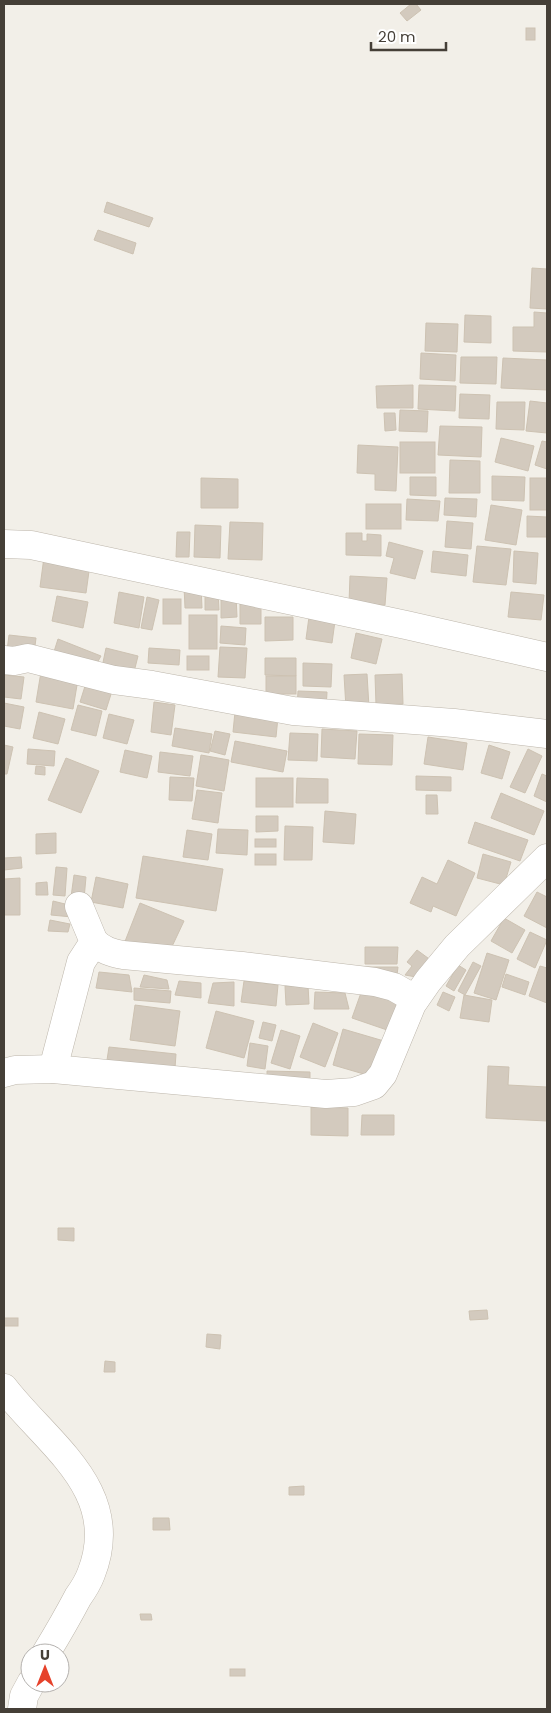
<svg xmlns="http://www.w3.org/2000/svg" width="551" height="1713" viewBox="0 0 551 1713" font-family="Poppins,sans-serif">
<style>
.building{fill:#d3cabe;stroke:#cdc2b2}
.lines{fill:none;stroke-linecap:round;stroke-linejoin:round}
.minor-casing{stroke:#bdb6ab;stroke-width:29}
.minor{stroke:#fff;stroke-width:28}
</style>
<rect width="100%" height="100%" fill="#f2efe8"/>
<!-- building -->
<g class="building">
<path d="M411,4h5l5,6 -14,11 -7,-8z"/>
<rect x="526" y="28" width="9" height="12"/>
<path d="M107,202l46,16 -4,9 -45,-15z"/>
<path d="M98,230l38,13 -3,11 -39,-14z"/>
<path d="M532,268l15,1v40l-17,-1z"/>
<path d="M534,312l13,1v39l-34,-1v-24h21z"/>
<path d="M465,315l26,1v27l-27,-1z"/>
<path d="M426,323l32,1 -1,28 -32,-1z"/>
<path d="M421,353l35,2 -1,26 -35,-2z"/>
<path d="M461,357h36l-1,27 -36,-1z"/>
<path d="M503,358l44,2v30l-46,-2z"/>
<path d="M413,385v23h-36l-1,-22z"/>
<path d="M419,385l37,1 -1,25 -37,-2z"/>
<path d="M460,394l30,1 -1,24 -30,-1z"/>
<path d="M530,401l17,2v30l-21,-2z"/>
<path d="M497,402h28l-1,28 -28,-1z"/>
<path d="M400,410l28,1 -1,21 -28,-1z"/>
<path d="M384,413h11l1,17 -11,1z"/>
<path d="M440,426l42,1 -1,30 -43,-2z"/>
<path d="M501,438l33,8 -6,25 -33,-9z"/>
<path d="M542,441l5,1v27l-12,-4z"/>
<rect x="400" y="442" width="35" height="31"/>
<path d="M358,445l40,2 -2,44 -21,-1v-16l-18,-1z"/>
<path d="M450,460l30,1v32h-31z"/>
<path d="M492,476l33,1 -1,24 -32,-1z"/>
<path d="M410,477h26v19l-26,-1z"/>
<path d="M201,478l37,1v29h-37z"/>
<rect x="530" y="478" width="17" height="32"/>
<path d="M445,498l32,1 -1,18 -32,-2z"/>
<path d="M407,499l33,2 -2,20 -32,-1z"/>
<rect x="366" y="504" width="35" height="25"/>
<path d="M491,505l31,5 -6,35 -31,-5z"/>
<path d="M527,516l20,1v20h-20z"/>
<path d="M447,521l26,2 -2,26 -26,-2z"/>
<path d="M230,522l33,1 -1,37 -34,-1z"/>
<path d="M195,525l26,1 -1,32 -26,-1z"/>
<path d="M177,532h13l-1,25h-13z"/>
<path d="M346,533h16v8h5v-7l14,1v21l-35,-1z"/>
<path d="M389,542l34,9 -8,28 -25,-6 4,-15 -8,-2z"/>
<path d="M477,546l34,3 -5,36 -33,-3z"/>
<path d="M433,551l35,4 -2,21 -35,-4z"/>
<path d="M514,551l24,2 -2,31 -23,-2z"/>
<path d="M44,557l46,7 -4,29 -46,-6z"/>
<path d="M350,576l37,2 -2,27 -36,-2z"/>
<path d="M201,585l1,23h-17l-1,-22z"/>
<path d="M205,590h13l1,20h-14z"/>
<path d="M119,592l25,5 -5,31 -25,-5z"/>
<path d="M511,592l33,3 -3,25 -33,-3z"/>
<path d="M221,595h15l1,22 -16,1z"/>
<path d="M57,596l31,6 -5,26 -31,-7z"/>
<path d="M147,597l12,3 -7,30 -11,-2z"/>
<path d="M261,598v26h-21v-25z"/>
<rect x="163" y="599" width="18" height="25"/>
<rect x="189" y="615" width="28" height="34"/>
<path d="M265,617h28v23l-28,1z"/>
<path d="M309,617l26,4 -3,22 -26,-4z"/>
<path d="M221,626l25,2 -1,17 -25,-2z"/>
<path d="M356,633l26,6 -6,25 -25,-6z"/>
<path d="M9,635l27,3 -2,16 -27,-3z"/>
<path d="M58,639l43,17 -8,14 -41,-12z"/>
<path d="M220,647l27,1 -2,30 -27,-1z"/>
<path d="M106,648l32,8 -6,24 -31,-8z"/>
<path d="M149,648l31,2 -1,15 -31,-2z"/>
<rect x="187" y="656" width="22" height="14"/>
<path d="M265,658h31v18l-31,-1z"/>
<path d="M303,663l29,1 -1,23 -28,-1z"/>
<path d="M41,672l37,7 -5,30 -37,-7z"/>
<path d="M367,674l2,33 -23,1 -2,-33z"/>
<path d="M402,674l1,30 -27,1 -1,-30z"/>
<path d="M4,675l20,2 -3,22 -17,-2z"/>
<rect x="266" y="676" width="30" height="18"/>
<path d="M86,683l26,8 -6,19 -26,-8z"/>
<path d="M298,691l29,1 -1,18 -29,-1z"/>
<path d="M154,702l21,3 -4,30 -20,-3z"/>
<path d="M4,703l20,4 -4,22 -16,-3z"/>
<path d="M78,705l24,6 -6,25 -25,-6z"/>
<path d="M39,712l26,7 -7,25 -25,-6z"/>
<path d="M235,712l43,5 -2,20 -43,-5z"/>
<path d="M109,714l25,6 -7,24 -24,-6z"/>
<path d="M175,728l37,6 -3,19 -37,-7z"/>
<path d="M322,729l35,2 -2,28 -34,-2z"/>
<path d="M215,731l15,3 -5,21 -15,-4z"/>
<path d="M290,733l28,1 -1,27 -29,-1z"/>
<path d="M359,734l34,1 -1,30 -34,-1z"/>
<path d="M428,737l39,6 -4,27 -39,-6z"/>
<path d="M235,741l52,10 -4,21 -52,-10z"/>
<path d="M4,745l9,2 -6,27h-3z"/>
<path d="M489,745l21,7 -8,27 -21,-6z"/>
<path d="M28,749l27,2 -1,15 -27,-2z"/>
<path d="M528,749l14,7 -17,37 -15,-6z"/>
<path d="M125,750l27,6 -5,22 -27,-6z"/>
<path d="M160,752l33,4 -3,20 -32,-4z"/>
<path d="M201,755l28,5 -5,31 -28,-5z"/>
<path d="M66,758l33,13 -18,42 -33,-13z"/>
<path d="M36,766l9,1v8l-10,-1z"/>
<path d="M542,774l5,2v26l-13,-6z"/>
<path d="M416,776l35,1v14l-35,-1z"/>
<path d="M170,777l24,1 -2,23 -23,-1z"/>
<rect x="256" y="778" width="37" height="29"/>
<path d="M297,778l31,1v24h-32z"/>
<path d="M197,790l25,3 -4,30 -26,-4z"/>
<path d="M501,793l43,18 -10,24 -43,-17z"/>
<path d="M426,795h11l1,19h-12z"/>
<path d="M325,811l31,3 -2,30 -31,-2z"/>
<path d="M256,816h22v15l-22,1z"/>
<path d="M475,822l53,18 -8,21 -52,-18z"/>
<path d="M285,826l28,1 -1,33h-28z"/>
<path d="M218,829l30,1 -1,25 -31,-2z"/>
<path d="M187,830l25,4 -4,26 -25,-3z"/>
<path d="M56,833v20l-20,1v-20z"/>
<rect x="255" y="839" width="21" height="8"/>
<rect x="255" y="854" width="21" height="11"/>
<path d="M483,854l28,8 -7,23 -27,-7z"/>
<path d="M143,856l80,13 -7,42 -80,-13z"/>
<path d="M21,857l1,11 -18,2v-12z"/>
<path d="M448,860l27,13 -19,43 -23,-10 -2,6 -21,-9 12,-26 15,7z"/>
<path d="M56,867l11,1 -2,28 -12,-1z"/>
<path d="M74,875l12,2 -2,22 -13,-2z"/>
<path d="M96,877l32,7 -5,24 -32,-6z"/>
<path d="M20,878v37h-16v-36z"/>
<path d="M47,882l1,13h-12v-12z"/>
<path d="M537,892l10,5v31l-23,-12z"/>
<path d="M53,901l16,4 3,12 -21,-2z"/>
<path d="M140,903l44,18 -16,34 -44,-11z"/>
<path d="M504,918l21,12 -13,23 -21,-12z"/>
<path d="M50,920l20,4 -2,8 -20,-1z"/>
<path d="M530,932l17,8 -12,28 -18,-9z"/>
<path d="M365,947h33l-1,17h-32z"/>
<path d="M417,950l15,11 -16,16 -11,-2 7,-9 -5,-4z"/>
<path d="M487,953l22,7 -13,40 -22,-7z"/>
<path d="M473,962l8,4 -16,29 -7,-4z"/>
<path d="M458,965l8,5 -12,21 -8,-5z"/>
<path d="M540,966l7,2v35l-18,-7z"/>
<path d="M364,967h34l-1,8 -32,1z"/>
<path d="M99,972l30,3 3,17 -36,-4z"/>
<path d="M506,974l23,8 -4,13 -23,-8z"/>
<path d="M144,975l23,5 2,9 -29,-2z"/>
<path d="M179,981l22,2v15l-26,-3z"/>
<path d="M244,981l34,4 -2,21 -35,-4z"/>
<path d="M234,982v24l-26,-3 5,-20z"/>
<path d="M308,985l1,19 -23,1 -1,-19z"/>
<path d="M134,988l37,3 -1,12 -36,-3z"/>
<path d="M362,990l38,12 -10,29 -38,-13z"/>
<path d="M315,992l30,1 4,16h-35z"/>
<path d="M443,992l12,5 -6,14 -12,-6z"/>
<path d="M464,995l28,5 -3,22 -29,-4z"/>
<path d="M135,1005l45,6 -5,35 -45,-6z"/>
<path d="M216,1011l38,10 -10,37 -38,-10z"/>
<path d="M263,1022l13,3 -4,16 -13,-3z"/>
<path d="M313,1023l25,10 -13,34 -25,-10z"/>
<path d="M343,1029l41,12 -10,36 -41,-12z"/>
<path d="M281,1030l19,6 -10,33 -19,-6z"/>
<path d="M250,1043l18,3 -3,23 -18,-3z"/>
<path d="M109,1047l67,7 -1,14 -68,-8z"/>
<path d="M488,1066l21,1 -1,18 39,2v34l-61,-3z"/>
<path d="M267,1071l43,1v11l-43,-2z"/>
<path d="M311,1107l37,1v28l-37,-1z"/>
<path d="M362,1115h32v20h-33z"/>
<path d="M58,1228h16v13l-16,-1z"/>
<path d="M487,1310l1,9 -18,1 -1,-9z"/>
<rect x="4" y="1318" width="14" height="8"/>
<path d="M207,1334l14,1 -1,14 -14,-2z"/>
<path d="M105,1361l10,1v10h-11z"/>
<path d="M304,1486v9h-15v-8z"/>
<path d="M153,1518h16l1,12h-17z"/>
<path d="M140,1614h11l1,6h-11z"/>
<rect x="230" y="1669" width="15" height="7"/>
</g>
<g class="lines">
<!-- minor casing -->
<g class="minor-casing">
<g id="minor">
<path d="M4,544l27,1 375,80 141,32"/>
<path d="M4,660l10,1 14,-3 86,22 38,5 141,26 161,12 93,11"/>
<path d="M94,942c9,8 17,11 29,13l119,11 133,16 19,5 21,12"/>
<path d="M53,1069l28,-107 13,-20 -15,-36"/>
<path d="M4,1073l11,-3 38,-1 273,25 28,-2 20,-7 9,-11 29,-70 16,-23 29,-35 90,-88"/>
<path d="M4,1388c44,57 120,103 87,186 -3,8 -8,16 -13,23 -10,19 -21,38 -32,56"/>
<path d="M22,1709l2,-13 7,-13"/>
</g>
</g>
<!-- minor -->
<use href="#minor" class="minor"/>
</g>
<!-- border -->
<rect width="551" height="1713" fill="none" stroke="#453f37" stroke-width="10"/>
<!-- north arrow -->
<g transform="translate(45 1668)"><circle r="24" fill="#ffffff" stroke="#b5b2af"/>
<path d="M0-4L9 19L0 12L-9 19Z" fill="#e6422b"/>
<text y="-8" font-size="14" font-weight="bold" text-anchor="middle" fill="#453f37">U</text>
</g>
<!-- scale -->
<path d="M371 42v8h75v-8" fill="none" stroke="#453f37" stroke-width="2.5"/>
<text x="378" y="42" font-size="15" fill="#453f37" stroke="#ffffff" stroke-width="4" paint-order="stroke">20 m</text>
</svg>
